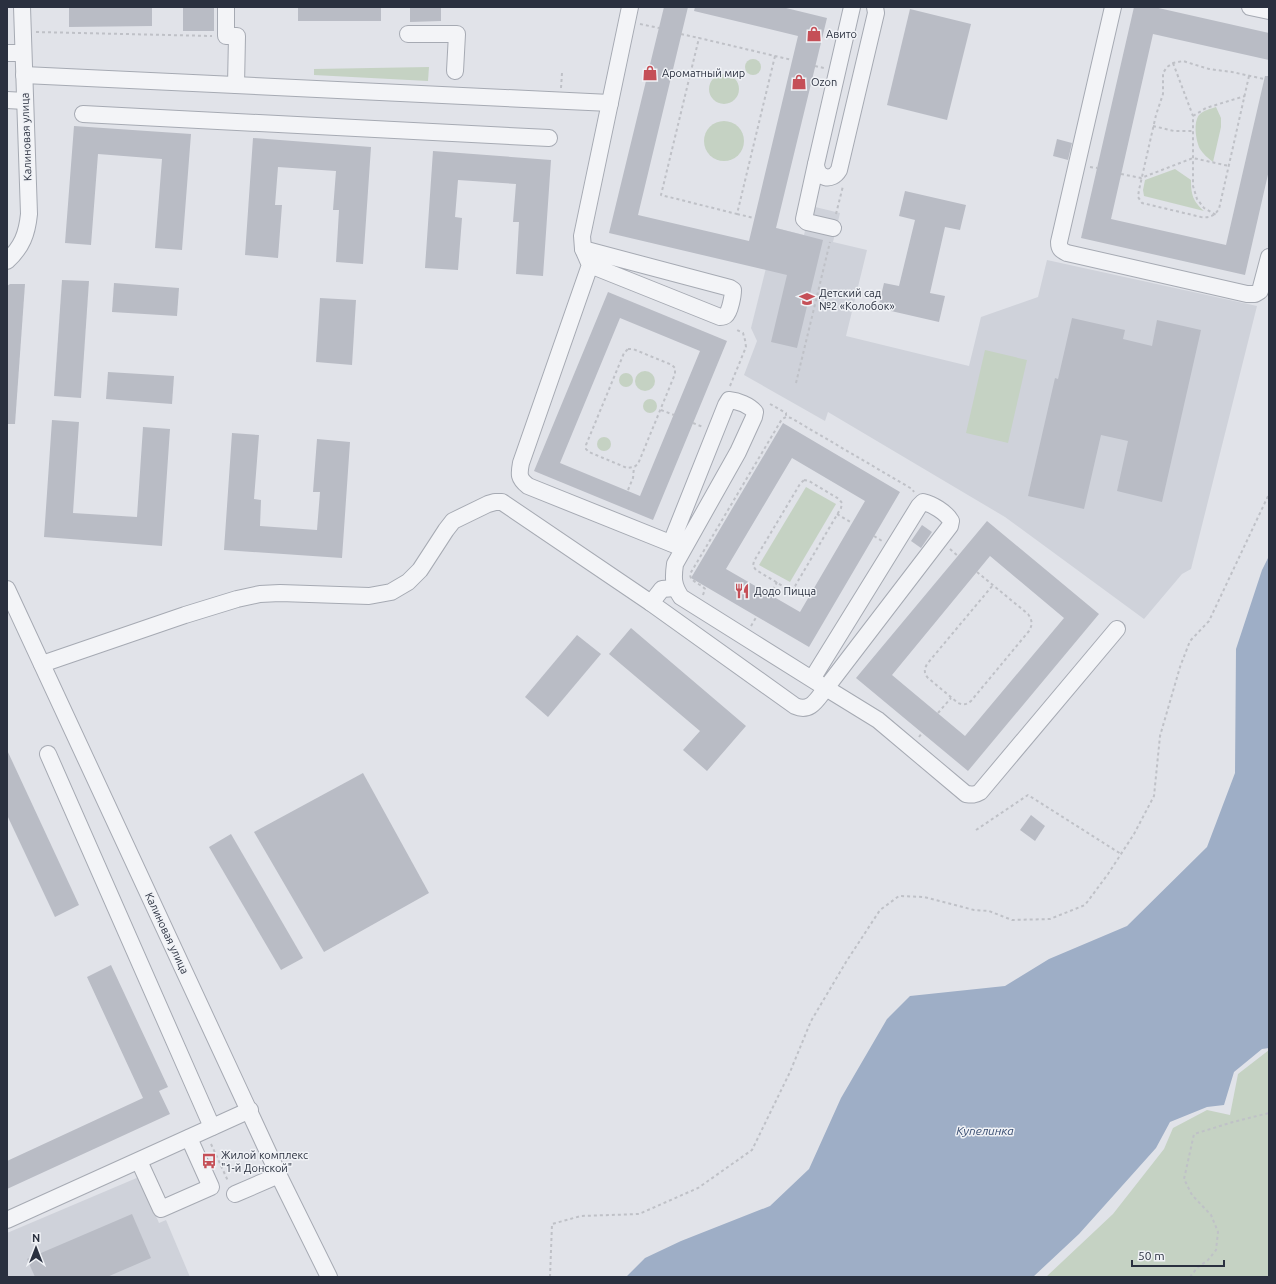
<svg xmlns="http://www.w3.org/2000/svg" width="1276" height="1284" viewBox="0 0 1276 1284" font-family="Ubuntu,sans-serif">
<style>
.built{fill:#cfd2da}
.green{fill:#c5d2c3}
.water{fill:#9eaec6}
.building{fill:#b9bcc5;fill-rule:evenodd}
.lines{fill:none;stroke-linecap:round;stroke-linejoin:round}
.minor-casing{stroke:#a6aab3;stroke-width:18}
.path{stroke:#bfc1c7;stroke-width:2;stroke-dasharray:3 3;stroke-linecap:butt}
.minor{stroke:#f3f4f7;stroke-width:16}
.labels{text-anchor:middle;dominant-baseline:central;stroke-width:3;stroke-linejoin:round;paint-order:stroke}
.poi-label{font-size:11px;fill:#2a303f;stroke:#f0f2f6;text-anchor:start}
.street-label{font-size:11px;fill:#2a303f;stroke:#f0f2f6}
.water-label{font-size:12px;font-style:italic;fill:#374c70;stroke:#f0f2f6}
</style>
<rect width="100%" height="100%" fill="#e1e3e9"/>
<!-- built -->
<g class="built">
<path d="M811,206l29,7 -7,29 34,8 -21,86 123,30 12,-49 57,-20 9,-37 210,46 -66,263 -9,5 -38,45 -139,-102 -177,-105 -3,9 -81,-46 13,-34 -6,-13 25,-100 28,7z"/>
<path d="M139,1177l20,46 7,-3 24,57h-183v-44z"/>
</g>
<!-- green -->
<g class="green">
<circle cx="753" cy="67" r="8"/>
<path d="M429,67l-1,14 -114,-6v-6z"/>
<circle cx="724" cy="89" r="15"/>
<path d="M1216,107l5,11v9l-8,35c-5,-4 -10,-8 -13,-13 -4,-8 -7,-26 -1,-34 5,-5 11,-6 17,-8z"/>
<circle cx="724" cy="141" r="20"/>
<path d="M1175,169l16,11c0,15 2,21 13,31l-60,-15 -1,-6 2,-10z"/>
<path d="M985,350l42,10 -19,83 -42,-10z"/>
<circle cx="645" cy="381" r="10"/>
<circle cx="626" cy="380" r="7"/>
<circle cx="650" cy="406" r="7"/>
<circle cx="604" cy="444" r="7"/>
<path d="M806,487l30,17 -46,78 -31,-17z"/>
<path d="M1269,1050v227h-223l67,-63 51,-65 9,-21 34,-18 23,5 8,-41z"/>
</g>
<!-- water -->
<path class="water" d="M1269,556v492l-7,1 -28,23 -10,33 -17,2 -37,15 -14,26 -77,86 -46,43h-407l19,-19 36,-17 89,-35 39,-37 32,-71 46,-79 23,-23 95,-10 44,-27 78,-33 80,-79 28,-74 1,-124 26,-79z"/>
<!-- building -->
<g class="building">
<path d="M69,7h83v19l-83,1z"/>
<rect x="183" y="7" width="31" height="24"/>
<rect x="298" y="7" width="83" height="14"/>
<path d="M410,7h31v14l-31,1z"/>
<path d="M664,7h24l-50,208 111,26 49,-205 -104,-25 1,-4h87l45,11 -51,210 47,12 -26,108 -26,-6 16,-67 -178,-42z"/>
<path d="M1134,7h20l115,26v27l-116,-26 -42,185 115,26 39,-169h4v94l-24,105 -164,-37z"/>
<path d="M910,9l61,15 -24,96 -60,-15z"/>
<path d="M74,126l117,8 -9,116 -27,-2 7,-89 -64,-5 -7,91 -26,-2z"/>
<path d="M253,138l118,9 -8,117 -27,-2 3,-52h-6l3,-39 -58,-4 -3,38h7l-4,53 -33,-3z"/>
<path d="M1057,139l15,4 -4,17 -15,-4z"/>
<path d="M433,151l118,9 -8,116 -27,-2 3,-52h-6l3,-38 -58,-4 -3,37 7,1 -4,52 -33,-2z"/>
<path d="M905,191l61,14 -6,25 -15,-3 -15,66 15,3 -6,26 -61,-14 6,-25 15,3 16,-66 -16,-4z"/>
<path d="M62,280l27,1 -8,117 -27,-2z"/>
<path d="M114,283l65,5 -2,28 -65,-4z"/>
<path d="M10,284h15l-10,140h-8v-138z"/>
<path d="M608,292l119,49 -74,179 -119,-49zM620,318l80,33 -60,145 -80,-33z"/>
<path d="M320,298l36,2 -4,65 -36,-3z"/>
<path d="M1072,318l53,12 -2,9 29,7 5,-26 44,10 -39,172 -45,-11 11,-50 -27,-6 -17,74 -56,-13 27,-118 3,1z"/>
<path d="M108,372l66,4 -2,28 -66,-5z"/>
<path d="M52,420l27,2 -6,91 64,4 6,-90 27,2 -8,117 -118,-9z"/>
<path d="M783,423l117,69 -91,155 -118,-69zM792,458l73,43 -65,111 -74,-43z"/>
<path d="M232,433l27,2 -5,64 7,1 -1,26 57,4 3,-38h-7l4,-53 33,3 -8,116 -118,-8z"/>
<path d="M987,521l112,93 -131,157 -112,-93zM990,556l74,62 -99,118 -73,-61z"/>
<path d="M922,525l10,7 -11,16 -10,-7z"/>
<path d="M631,628l115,98 -39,45 -24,-21 17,-19 -91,-77z"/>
<path d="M577,635l24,19 -53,63 -23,-20z"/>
<path d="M7,750l72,155 -24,12 -48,-102z"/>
<path d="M363,773l66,120 -105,59 -70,-120z"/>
<path d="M1031,815l14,11 -10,15 -15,-11z"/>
<path d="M231,834l72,124 -22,12 -72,-123z"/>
<path d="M111,965l57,122 -9,4 11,23 -163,75v-28l136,-63 -56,-121z"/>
<path d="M132,1214l19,44 -44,19h-72l-8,-18z"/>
</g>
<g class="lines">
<!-- minor casing -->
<g class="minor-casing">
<g id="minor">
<path d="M226,7v29h11l-1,49"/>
<path d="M630,7l-48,229 1,13 7,16 -69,198c-2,11 -3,15 7,23l152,61"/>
<path d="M852,7l-36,157c1,15 16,18 23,6l37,-157 -1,-6"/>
<path d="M1113,7l-54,235c0,7 2,8 8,11l180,41h8l5,-3 9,-34"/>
<path d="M1250,7l19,4"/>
<path d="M408,34h49l-2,37"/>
<path d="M7,53h16"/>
<path d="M24,75l586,28"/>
<path d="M7,100l18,1"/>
<path d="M83,114l466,24"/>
<path d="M816,164l-12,55 3,3 26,6"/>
<path d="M583,249l147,39 3,2c0,5 -3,22 -7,25 -2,2 -4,2 -6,2l-130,-52"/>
<path d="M7,261c15,-14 20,-27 22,-47l-7,-207"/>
<path d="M671,543l55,-138 3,-5c9,1 20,5 26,12l-1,5 -16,35 -63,112c-2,14 -2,21 6,33 48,30 97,61 145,91l124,-162 1,-5c-5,-9 -19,-17 -28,-19l-4,4 -107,173"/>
<path d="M7,589l274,591 48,97"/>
<path d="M651,603l11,-14 13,-1"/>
<path d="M42,664l143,-49 52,-16 23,-5 20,-1 89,3 22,-4 17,-10 12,-12 26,-40 7,-9 35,-17 7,-2h7l149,101 144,103c16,7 22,-7 31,-18l52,32 88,74c6,1 9,1 14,-2l137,-163"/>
<path d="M48,754l164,373"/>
<path d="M139,1161l22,48 50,-22 -22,-49"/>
<path d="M235,1194l44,-19"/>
<path d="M7,1220l243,-110"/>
</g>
</g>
<!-- path -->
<g class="path">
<path d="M640,24l19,4"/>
<path d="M36,32l176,4"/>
<path d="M681,34l18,4"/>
<path d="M775,56l-38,158 -76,-19 38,-157 93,22"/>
<path d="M1173,63l20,53v70l4,13 7,9 12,7"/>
<path d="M815,66l9,2"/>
<path d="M1249,76l-30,133c-5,7 -9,9 -18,8l-59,-14 -4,-6 1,-7 17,-75 7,-21v-21l4,-6 6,-4 10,-2 26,8 23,3 32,7"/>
<path d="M561,88l1,-15"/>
<path d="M1193,116l13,-8 39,-12"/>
<path d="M1153,126l21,5h19"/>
<path d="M1090,167l7,1"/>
<path d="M1121,174l20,4 52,-20 36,8"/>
<path d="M737,214l17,4"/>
<path d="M836,214l7,-28"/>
<path d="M628,349h5l39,16 3,3v6l-37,90 -4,3 -7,1 -38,-16 -3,-3v-4l38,-92z"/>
<path d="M796,383l34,-141"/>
<path d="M730,386l16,-39 -1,-7 -2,-7 -8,-4"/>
<path d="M770,404l16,9v4"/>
<path d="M661,410l13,5"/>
<path d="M693,423l10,4"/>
<path d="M804,480l5,1 30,18 3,4 -1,5 -46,78 -4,3 -5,-1 -30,-18 -3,-4 1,-5 46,-77z"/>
<path d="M628,490l5,-12 1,-11"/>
<path d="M837,514l15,9"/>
<path d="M874,536l8,5"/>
<path d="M950,549l8,7"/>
<path d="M977,572l51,42c4,6 5,10 1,17l-58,70c-5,4 -8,4 -13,2l-30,-25c-4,-5 -4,-8 -1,-14l66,-79"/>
<path d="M703,595l2,-6c-5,-6 -15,-7 -15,-15l92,-155 4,-2 5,1 121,71 2,3"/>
<path d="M770,595l7,-13"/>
<path d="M751,626l6,-10"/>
<path d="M938,713l13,-15"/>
<path d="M919,737l3,-4"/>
<path d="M976,830l52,-35 93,59"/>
<path d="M211,1144l17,37"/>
<path d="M550,1277l2,-53 29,-8 58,-2 59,-26 54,-38 38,-78 21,-51 35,-59 34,-52 19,-14 25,1 50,13 15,1 23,9 38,-1 35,-14 23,-31 26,-40 20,-38 6,-60 20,-69 10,-26 19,-20 60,-127"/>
<path d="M1190,1277l7,-9 11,-8 8,-10 2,-18 -7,-17 -19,-20 -8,-16 10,-45 39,-12 36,-9"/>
</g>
<!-- minor -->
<use href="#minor" class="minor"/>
</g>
<!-- icons -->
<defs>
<g id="shop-bare" transform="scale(1.2)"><path d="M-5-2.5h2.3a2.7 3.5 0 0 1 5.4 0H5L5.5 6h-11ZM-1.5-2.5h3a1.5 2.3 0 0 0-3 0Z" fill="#c54f57" stroke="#f0f2f6" stroke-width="2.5" paint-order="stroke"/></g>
<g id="school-bare" transform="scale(1.2)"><path d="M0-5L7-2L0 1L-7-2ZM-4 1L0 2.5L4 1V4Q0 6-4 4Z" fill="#c54f57" stroke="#f0f2f6" stroke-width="2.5" paint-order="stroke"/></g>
<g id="restaurant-bare" transform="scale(1.2)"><path d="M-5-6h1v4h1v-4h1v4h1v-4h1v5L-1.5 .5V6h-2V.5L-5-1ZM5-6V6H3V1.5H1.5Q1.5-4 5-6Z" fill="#c54f57" stroke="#f0f2f6" stroke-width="2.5" paint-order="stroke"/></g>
<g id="bus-bare" transform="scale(1.2)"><path d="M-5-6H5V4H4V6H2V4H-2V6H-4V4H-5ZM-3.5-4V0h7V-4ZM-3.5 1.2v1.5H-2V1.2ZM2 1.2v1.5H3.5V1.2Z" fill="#c54f57" stroke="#f0f2f6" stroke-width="2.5" paint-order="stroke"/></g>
</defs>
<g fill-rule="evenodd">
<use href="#shop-bare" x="814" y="34"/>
<use href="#shop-bare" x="650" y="73"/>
<use href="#shop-bare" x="799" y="82"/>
<use href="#school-bare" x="807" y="299"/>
<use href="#restaurant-bare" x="742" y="591"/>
<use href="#bus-bare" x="209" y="1161"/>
</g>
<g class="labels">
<!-- poi labels -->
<g class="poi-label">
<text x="826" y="34">Авито</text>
<text x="662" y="73">Ароматный мир</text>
<text x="811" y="82">Ozon</text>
<text x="819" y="293">Детский сад<tspan x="819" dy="13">№2 «Колобок»</tspan></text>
<text x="754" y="591">Додо Пицца</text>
<text x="221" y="1155">Жилой комплекс<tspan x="221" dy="13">"1-й Донской"</tspan></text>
</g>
<!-- street labels -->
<g class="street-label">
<text transform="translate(26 137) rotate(-92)">Калиновая улица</text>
<text transform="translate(167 933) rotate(65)">Калиновая улица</text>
</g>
<!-- water labels -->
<g class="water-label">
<text x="985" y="1130">Купелинка</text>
</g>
</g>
<!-- border -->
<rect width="1276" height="1284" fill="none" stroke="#2a303f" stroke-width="16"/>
<!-- north arrow -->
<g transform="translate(36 1248)" stroke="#f0f2f6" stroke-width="3" paint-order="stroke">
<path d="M0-3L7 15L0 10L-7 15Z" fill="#2a303f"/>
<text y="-6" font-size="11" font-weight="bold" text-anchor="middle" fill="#2a303f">N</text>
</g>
<!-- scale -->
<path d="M1132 1260v6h92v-6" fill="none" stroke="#2a303f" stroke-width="2"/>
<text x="1138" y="1260" font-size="12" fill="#2a303f" stroke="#f0f2f6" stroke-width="3" paint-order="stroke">50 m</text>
</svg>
